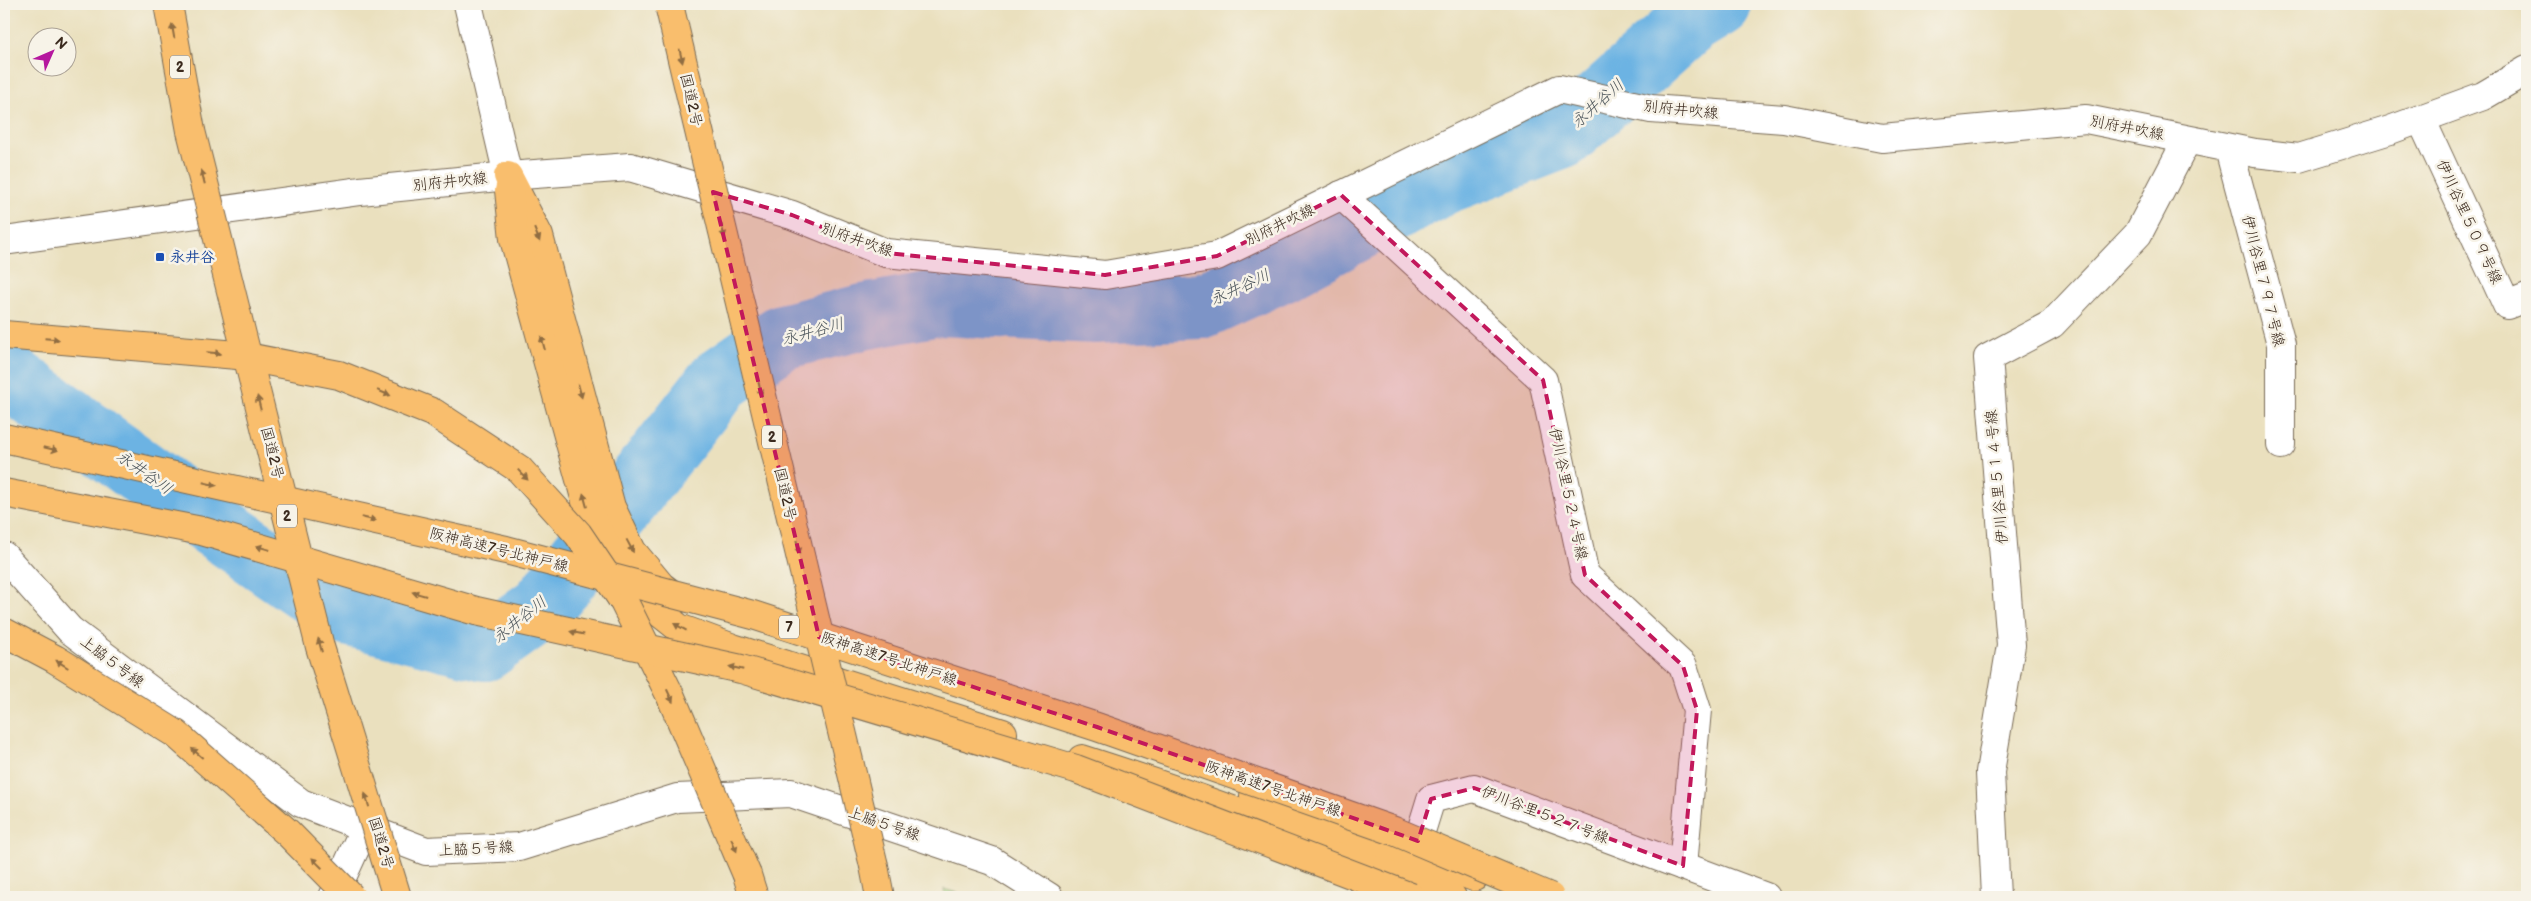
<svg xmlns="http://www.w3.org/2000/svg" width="2531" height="901" viewBox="0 0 2531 901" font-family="'Balsamiq Sans','Klee One',sans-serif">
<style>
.green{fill:#a5d27f;stroke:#707e4e}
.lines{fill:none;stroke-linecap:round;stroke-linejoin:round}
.river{stroke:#6cb3e3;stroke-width:66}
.minor-casing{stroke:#786a56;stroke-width:30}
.tertiary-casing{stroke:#786a56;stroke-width:30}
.trunk-casing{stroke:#786a56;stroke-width:30}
.motorway-casing{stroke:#786a56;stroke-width:30}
.minor{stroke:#fff;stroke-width:28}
.tertiary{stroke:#fff;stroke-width:28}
.trunk{stroke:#f9be6d;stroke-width:28}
.motorway{stroke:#f9be6d;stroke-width:28}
.trunk-bridge-casing{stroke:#786a56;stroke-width:30;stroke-linecap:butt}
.motorway-bridge-casing{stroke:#786a56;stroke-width:30;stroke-linecap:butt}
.trunk-bridge{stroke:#f9be6d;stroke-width:28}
.motorway-bridge{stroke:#f9be6d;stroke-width:28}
.oneway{fill:#906d42}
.marked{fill:#c2185b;fill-opacity:0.2;stroke:#c2185b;stroke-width:4;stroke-dasharray:10 6;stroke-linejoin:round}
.transit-dot{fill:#1a4fb4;stroke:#f7f3e8;stroke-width:2}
.labels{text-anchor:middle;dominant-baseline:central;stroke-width:5;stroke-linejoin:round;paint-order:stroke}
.shield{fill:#f7f3e8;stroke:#73665b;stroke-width:1}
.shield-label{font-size:14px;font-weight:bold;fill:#3b2a1e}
.street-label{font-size:15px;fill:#3b2a1e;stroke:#f7f3e8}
.transit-label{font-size:15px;font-weight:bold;fill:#164399;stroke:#f7f3e8;text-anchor:start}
.water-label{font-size:16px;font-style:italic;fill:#4a5359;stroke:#f7f3e8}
</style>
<rect width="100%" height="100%" fill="#f7f3e8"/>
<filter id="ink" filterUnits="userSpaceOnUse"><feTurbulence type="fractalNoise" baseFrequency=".02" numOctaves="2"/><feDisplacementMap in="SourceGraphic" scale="10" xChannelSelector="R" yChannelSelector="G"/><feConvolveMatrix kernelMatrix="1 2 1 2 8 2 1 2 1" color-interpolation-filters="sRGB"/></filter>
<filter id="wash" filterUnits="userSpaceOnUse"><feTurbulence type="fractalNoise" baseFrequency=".0096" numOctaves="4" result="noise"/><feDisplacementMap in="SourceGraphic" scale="20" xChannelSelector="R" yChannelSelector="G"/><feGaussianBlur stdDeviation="1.12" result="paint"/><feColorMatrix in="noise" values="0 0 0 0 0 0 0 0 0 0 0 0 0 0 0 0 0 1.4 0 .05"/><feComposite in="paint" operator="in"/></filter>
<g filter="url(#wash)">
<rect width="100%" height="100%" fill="#eae0be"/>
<!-- green -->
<path class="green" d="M944,889l26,8h-25z"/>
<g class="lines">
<!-- river -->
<path class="river" d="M4,373l210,152 125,86 146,37 57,-41 178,-227 62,-43 81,-20 75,-14 157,8 106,-5 81,-37 161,-87 120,-46 128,-115 28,-17"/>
</g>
</g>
<g filter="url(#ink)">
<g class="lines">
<!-- minor casing -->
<g class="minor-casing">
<g id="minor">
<path d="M2421,119l86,186 20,-8"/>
<path d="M2229,149l52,195v101"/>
<path d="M630,167l162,48 94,38 219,22 112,-19 342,-167 92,20 133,10 98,19 204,-19 169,34 44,5 91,-28 93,-34 44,-26"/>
<path d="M1341,195l202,185 42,195 98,91 14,44 -14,156"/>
<path d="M1414,854l17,-55 43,-11 292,109"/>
<path d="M333,897l32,-70"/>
<path d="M1996,897l-6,-125 21,-127 -23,-287 64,-34 86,-90 49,-94"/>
</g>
</g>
<!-- tertiary casing -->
<g class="tertiary-casing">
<g id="tertiary">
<path d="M468,4l40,172"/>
<path d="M4,241l356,-50 148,-15 122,-9"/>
<path d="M4,556l66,74 231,173 125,48 93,-4 158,-49 114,-5 201,68 57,36"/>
</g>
</g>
<!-- trunk casing -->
<g class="trunk-casing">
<g id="trunk">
<path d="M168,4l23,127"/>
<path d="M874,866l6,31"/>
</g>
</g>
<!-- motorway casing -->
<g class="motorway-casing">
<g id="motorway">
<path d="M508,176l31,60 72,271 21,44 29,35 17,13"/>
<path d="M509,190l5,49 76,277 24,44 32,42 33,26 54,20 270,85"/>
<path d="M1082,759c125,40 250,86 370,138"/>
<path d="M1254,796l220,81"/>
<path d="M747,875l7,22"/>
</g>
</g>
<!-- minor -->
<use href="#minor" class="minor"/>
<!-- tertiary -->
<use href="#tertiary" class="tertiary"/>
<!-- trunk -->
<use href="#trunk" class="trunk"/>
<!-- motorway -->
<use href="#motorway" class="motorway"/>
<!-- trunk-bridge casing -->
<g class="trunk-bridge-casing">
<g id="trunk-bridge">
<path d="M670,9l204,857"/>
<path d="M191,131l129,516 77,250"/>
</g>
</g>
<!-- motorway-bridge casing -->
<g class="motorway-bridge-casing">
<g id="motorway-bridge">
<path d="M4,335l233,20 102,20 95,38 85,56 59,65 46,68 47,95 76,178"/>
<path d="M4,438l502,112 247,65 344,112 297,104 156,66"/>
<path d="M4,493l198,38 274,80 265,58 335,100 335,128"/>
<path d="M4,632l51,27 121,75 112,99 63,64"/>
</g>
</g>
<!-- trunk-bridge -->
<use href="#trunk-bridge" class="trunk-bridge"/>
<!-- motorway-bridge -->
<use href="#motorway-bridge" class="motorway-bridge"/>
</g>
<!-- one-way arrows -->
<defs><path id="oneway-solid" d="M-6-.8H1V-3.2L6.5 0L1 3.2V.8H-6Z" transform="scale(1.25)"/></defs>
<g class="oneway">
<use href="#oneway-solid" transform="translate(173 31) rotate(-100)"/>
<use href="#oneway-solid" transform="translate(681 56) rotate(77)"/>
<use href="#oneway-solid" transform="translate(203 177) rotate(-104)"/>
<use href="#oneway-solid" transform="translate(723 231) rotate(77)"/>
<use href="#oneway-solid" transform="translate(537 235) rotate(68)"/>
<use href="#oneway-solid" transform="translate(52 339) rotate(5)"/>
<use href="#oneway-solid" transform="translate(543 343) rotate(-105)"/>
<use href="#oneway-solid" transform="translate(214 353) rotate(5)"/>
<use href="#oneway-solid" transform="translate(760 389) rotate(77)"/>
<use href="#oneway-solid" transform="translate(580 391) rotate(75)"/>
<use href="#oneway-solid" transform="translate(384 393) rotate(22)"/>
<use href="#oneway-solid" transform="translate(259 403) rotate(-104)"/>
<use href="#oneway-solid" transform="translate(51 449) rotate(13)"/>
<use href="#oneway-solid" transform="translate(523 475) rotate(46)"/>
<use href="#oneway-solid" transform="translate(210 484) rotate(13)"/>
<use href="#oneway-solid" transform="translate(585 500) rotate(-105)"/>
<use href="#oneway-solid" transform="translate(369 519) rotate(13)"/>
<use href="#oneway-solid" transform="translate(630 546) rotate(62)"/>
<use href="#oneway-solid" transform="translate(798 547) rotate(77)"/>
<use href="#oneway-solid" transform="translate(263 548) rotate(-164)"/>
<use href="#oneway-solid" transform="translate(419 594) rotate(-164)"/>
<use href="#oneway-solid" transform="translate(680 627) rotate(-151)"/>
<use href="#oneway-solid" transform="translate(577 633) rotate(-168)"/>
<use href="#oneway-solid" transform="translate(320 645) rotate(-105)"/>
<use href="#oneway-solid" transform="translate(62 664) rotate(-148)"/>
<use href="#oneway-solid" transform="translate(736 668) rotate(-167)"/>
<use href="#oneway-solid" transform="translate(670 696) rotate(65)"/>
<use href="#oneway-solid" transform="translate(197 753) rotate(-139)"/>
<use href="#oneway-solid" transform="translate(367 800) rotate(-107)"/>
<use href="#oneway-solid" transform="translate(734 845) rotate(67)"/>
<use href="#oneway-solid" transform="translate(317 863) rotate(-135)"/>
</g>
</g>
<!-- marked area -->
<path class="marked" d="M713,192l79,23 94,38 219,22 112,-19 124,-61 202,185 42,195 98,91 14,44 -14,156 -209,-78 -43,11 -13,42 -321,-114 -278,-90z"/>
<!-- markers -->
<rect class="transit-dot" x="155" y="252" width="10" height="10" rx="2.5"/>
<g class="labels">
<!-- shield labels -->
<g class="shield">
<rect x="170" y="55.5" width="20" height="23" rx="4"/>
<rect x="762" y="425.5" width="20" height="23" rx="4"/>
<rect x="277" y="504.5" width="20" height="23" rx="4"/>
<rect x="779" y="615.5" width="20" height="23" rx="4"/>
</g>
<g class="shield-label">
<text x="180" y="67">2</text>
<text x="772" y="437">2</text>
<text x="287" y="516">2</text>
<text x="789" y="627">7</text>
</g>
<!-- street labels -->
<g class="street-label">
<text transform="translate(691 100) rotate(77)">国道2号</text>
<text transform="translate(1681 110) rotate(6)">別府井吹線</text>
<text transform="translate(2127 128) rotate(11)">別府井吹線</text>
<text transform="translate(450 182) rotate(-6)">別府井吹線</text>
<text transform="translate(2469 222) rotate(65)">伊川谷里５０９号線</text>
<text transform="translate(1280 225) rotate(-26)">別府井吹線</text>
<text transform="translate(857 240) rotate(19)">別府井吹線</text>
<text transform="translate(2263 281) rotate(76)">伊川谷里７９７号線</text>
<text transform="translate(272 453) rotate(76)">国道2号</text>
<text transform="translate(1997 477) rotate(-95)">伊川谷里５１４号線</text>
<text transform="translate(785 494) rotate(77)">国道2号</text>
<text transform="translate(1568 494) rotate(78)">伊川谷里５２４号線</text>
<text transform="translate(499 550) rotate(14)">阪神高速7号北神戸線</text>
<text transform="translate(889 659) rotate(18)">阪神高速7号北神戸線</text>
<text transform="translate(112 662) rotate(37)">上脇５号線</text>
<text transform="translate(1273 789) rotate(19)">阪神高速7号北神戸線</text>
<text transform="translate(1545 815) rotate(21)">伊川谷里５２７号線</text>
<text transform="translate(884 824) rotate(19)">上脇５号線</text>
<text transform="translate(381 843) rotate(73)">国道2号</text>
<text transform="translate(476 849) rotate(-3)">上脇５号線</text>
</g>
<!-- transit labels -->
<g class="transit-label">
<text x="170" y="257">永井谷</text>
</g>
<!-- water labels -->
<g class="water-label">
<text transform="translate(1598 104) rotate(-42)">永井谷川</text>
<text transform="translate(1240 288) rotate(-25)">永井谷川</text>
<text transform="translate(813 332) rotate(-15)">永井谷川</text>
<text transform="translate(144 473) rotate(35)">永井谷川</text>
<text transform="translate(520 620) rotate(-39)">永井谷川</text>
</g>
</g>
<!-- margin -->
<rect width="2531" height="901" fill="none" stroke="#f7f3e8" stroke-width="20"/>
<!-- north arrow -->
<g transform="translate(52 52) rotate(45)"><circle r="24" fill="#f7f3e8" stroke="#aca397"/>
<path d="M0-4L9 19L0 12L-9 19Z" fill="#b5179e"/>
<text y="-8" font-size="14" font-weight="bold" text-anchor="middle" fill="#3b2a1e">N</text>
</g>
</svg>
